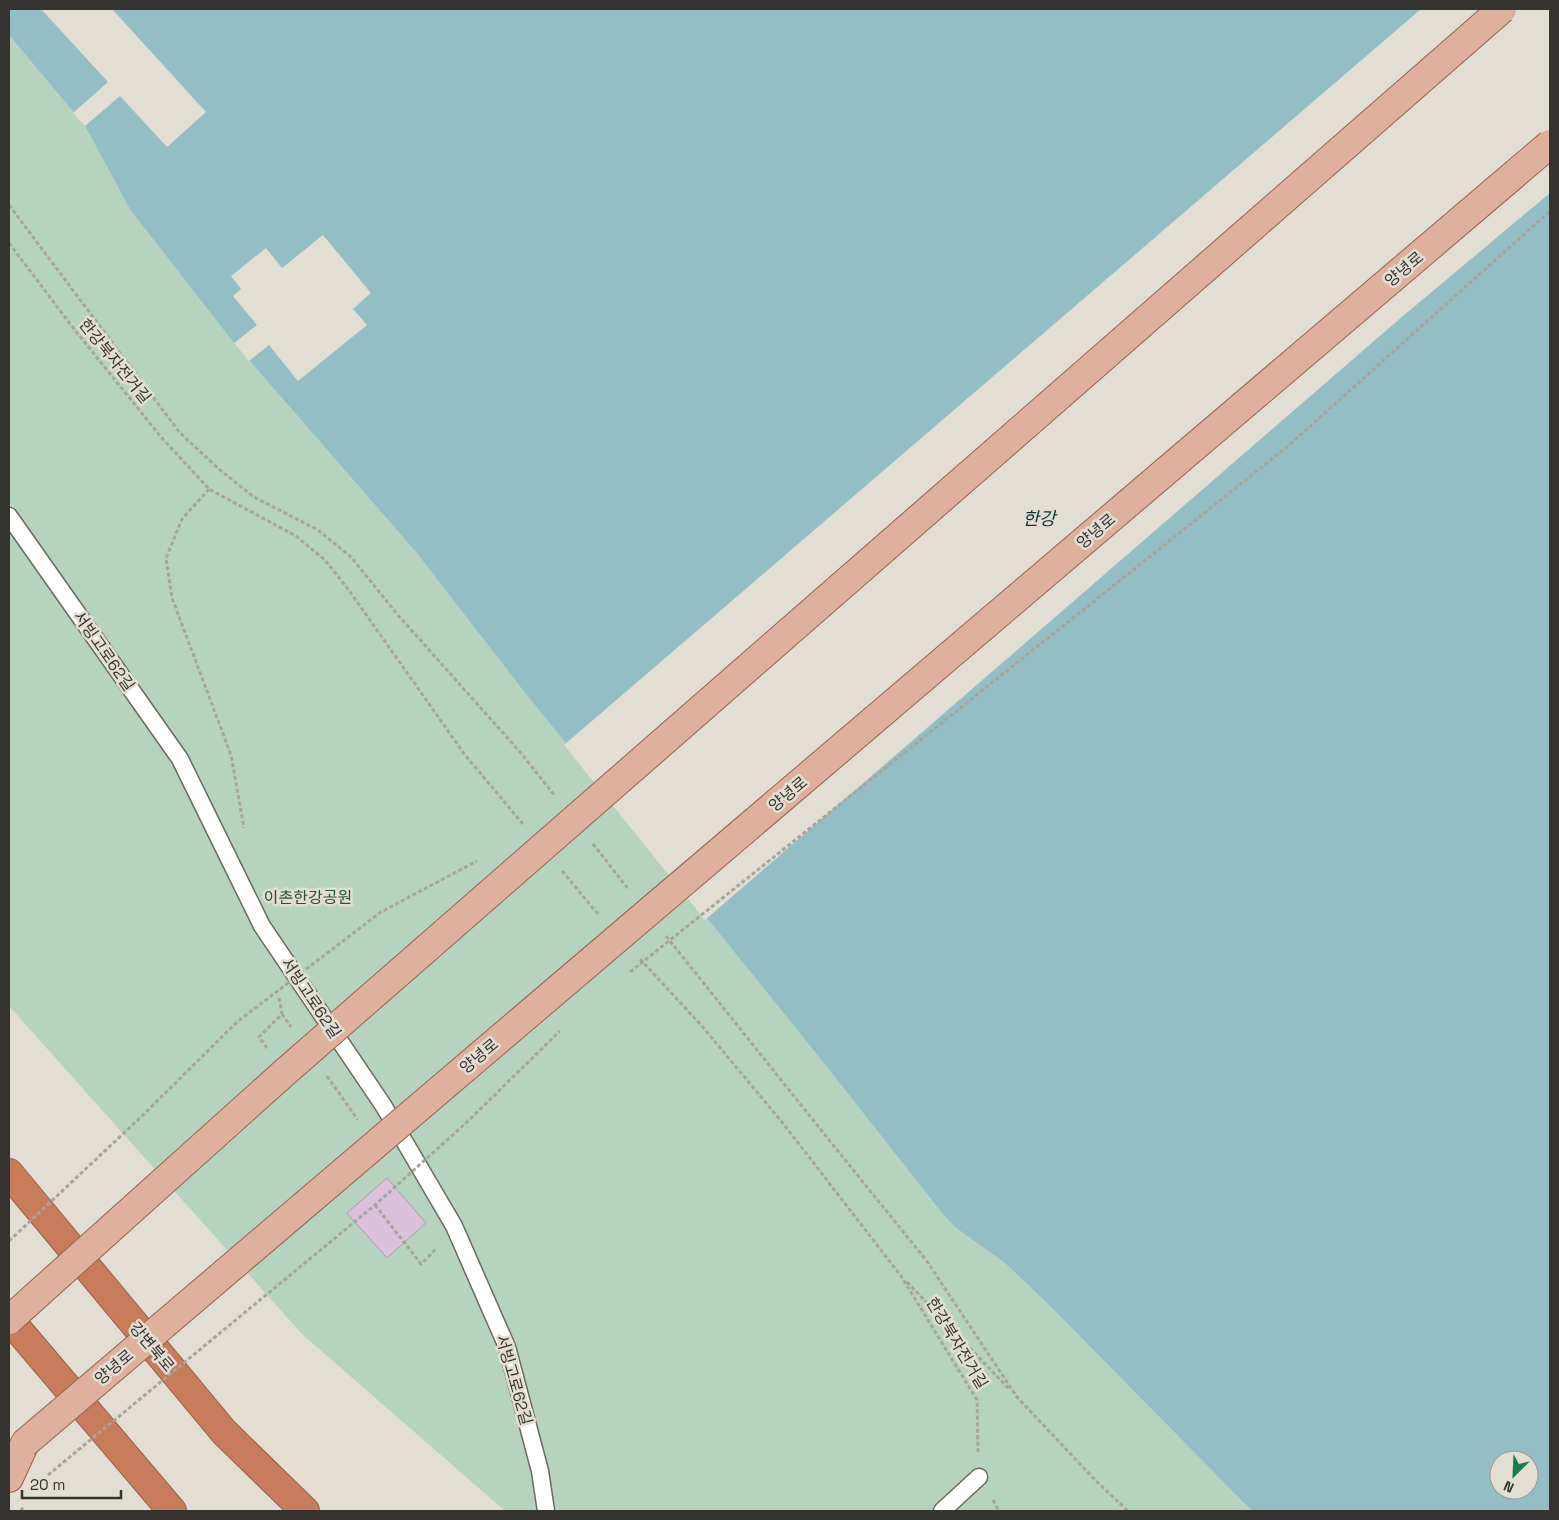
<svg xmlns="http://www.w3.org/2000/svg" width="1559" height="1520" viewBox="0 0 1559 1520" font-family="'Space Grotesk','Noto Sans KR',sans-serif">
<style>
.green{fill:#b6d3c0}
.water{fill:#94bec5;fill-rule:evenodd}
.pier{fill:#e3ded4}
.building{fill:#ddc0d9;stroke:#a8a0a7}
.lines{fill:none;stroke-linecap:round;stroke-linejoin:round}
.lane-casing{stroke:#6d6960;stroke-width:19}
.primary-casing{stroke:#95624c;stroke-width:30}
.highway-casing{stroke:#95624c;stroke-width:30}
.path{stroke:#a8a49c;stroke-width:3;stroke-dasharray:4 2.5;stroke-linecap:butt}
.lane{stroke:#fff;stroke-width:16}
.primary{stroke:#deb09d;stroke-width:28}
.highway{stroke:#c87c5b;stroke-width:28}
.primary-bridge-casing{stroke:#95624c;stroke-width:30;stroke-linecap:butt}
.path-bridge{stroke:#a8a49c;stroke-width:3;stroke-dasharray:4 2.5;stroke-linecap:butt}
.primary-bridge{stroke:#deb09d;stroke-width:28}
.labels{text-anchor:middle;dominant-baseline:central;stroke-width:5;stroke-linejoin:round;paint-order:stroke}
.street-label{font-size:16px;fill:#35332f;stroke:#e3ded4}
.park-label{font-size:16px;fill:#215638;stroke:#e3ded4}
.water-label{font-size:18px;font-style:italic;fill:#0a343a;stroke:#e3ded4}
</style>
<rect width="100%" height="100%" fill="#e3ded4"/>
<!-- green -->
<path class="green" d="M9,35l76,91 46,85 103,132 182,209 106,137 297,368 123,156 14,15 49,35 45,43 202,205h-747l-203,-177 -293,-328z"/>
<!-- water -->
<path class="water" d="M9,9h1541v1502h-298l-202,-205 -45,-43 -49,-35 -14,-15 -123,-156 -297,-368 -106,-137 -182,-209 -103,-132 -46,-85 -76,-91zM1499,1460h30v30h-30z"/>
<!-- pier -->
<g class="pier">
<path d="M41,9h71l94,103 -39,35 -47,-51 -35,30 -12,-13 35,-31z"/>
<path d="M1421,9h129v184l-147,123 -698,604 -141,-175z"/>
<path d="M323,235l48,58 -18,16 14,16 -69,56 -29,-36 -20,16 -15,-18 23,-18 -24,-29 8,-7 -10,-13 35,-28 16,20z"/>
</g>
<!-- building -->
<path class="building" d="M387,1178l39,45 -39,35 -40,-45z"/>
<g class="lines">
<!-- lane casing -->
<g class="lane-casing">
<g id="lane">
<path d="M9,516l171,243 82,167 121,179 71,121 53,121 33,124 6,40"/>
<path d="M942,1511l37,-34"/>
</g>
</g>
<!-- primary casing -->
<g class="primary-casing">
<path id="primary" d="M9,1478l16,-35"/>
</g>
<!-- highway casing -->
<g class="highway-casing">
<g id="highway">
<path d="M9,1173l215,259 81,79"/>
<path d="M9,1319l163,192"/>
</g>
</g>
<!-- path -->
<g class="path">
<path d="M9,205l171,228 40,37 34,27 64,33 33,27 47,58 122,137 35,44"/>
<path d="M9,243l65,86 87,108 48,52 87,47 29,24 23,29 117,166 58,69"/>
<path d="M209,489l-27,30 -16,39 6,40 59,157 13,73"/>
<path d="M593,844l36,46"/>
<path d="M562,871l36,43"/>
<path d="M666,936l167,209 93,115 91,137"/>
<path d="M640,959l61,66 81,97 119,154 76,124 1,52"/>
<path d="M282,1014l9,13"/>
<path d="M267,1048l-8,-11 23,-23 -3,-16"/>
<path d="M327,1076l31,44"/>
<path d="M375,1205l46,59 16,-16"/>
<path d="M907,1282l103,108"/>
<path d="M1016,1396l80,85 32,30"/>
<path d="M993,1500l6,11"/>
<path d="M21,1511l3,-6"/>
</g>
<!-- lane -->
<use href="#lane" class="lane"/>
<!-- primary -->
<use href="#primary" class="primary"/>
<!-- highway -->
<use href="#highway" class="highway"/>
<!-- primary-bridge casing -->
<g class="primary-bridge-casing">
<g id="primary-bridge">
<path d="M9,1320l275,-247 1218,-1064"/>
<path d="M25,1443l1525,-1299"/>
</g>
</g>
<!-- path-bridge -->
<g class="path-bridge">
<path d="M630,972l657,-525 263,-236"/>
<path d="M9,1241l133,-125 95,-94 144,-110 96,-51"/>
<path d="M48,1475l327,-270 92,-83 93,-91"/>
</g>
<!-- primary-bridge -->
<use href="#primary-bridge" class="primary-bridge"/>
</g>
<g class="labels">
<!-- street labels -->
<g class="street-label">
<text transform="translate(1404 269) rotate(-40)">양녕로</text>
<text transform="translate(115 361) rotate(51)">한강북자전거길</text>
<text transform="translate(1096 531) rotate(-40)">양녕로</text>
<text transform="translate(104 651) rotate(55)">서빙고로62길</text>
<text transform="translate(788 794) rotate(-40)">양녕로</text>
<text transform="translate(311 998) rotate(56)">서빙고로62길</text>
<text transform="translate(479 1056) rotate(-40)">양녕로</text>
<text transform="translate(957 1343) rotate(59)">한강북자전거길</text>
<text transform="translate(152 1347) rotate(50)">강변북로</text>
<text transform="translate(114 1367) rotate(-40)">양녕로</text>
<text transform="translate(514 1380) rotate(74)">서빙고로62길</text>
</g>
<!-- park labels -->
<g class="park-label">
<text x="308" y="897">이촌한강공원</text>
</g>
<!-- water labels -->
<g class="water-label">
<text x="1039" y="518">한강</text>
</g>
</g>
<!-- border -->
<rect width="1559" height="1520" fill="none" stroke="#35332f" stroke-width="20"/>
<!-- north arrow -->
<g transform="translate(1514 1475) rotate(204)"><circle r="24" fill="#e3ded4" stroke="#9d9a92"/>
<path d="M0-4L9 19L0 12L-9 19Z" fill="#187c55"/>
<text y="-8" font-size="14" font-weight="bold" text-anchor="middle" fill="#35332f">N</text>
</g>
<!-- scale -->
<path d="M22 1490v8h99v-8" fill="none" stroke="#35332f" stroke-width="2.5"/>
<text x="30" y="1490" font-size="15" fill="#35332f" stroke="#e3ded4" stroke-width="4" paint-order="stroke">20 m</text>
</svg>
